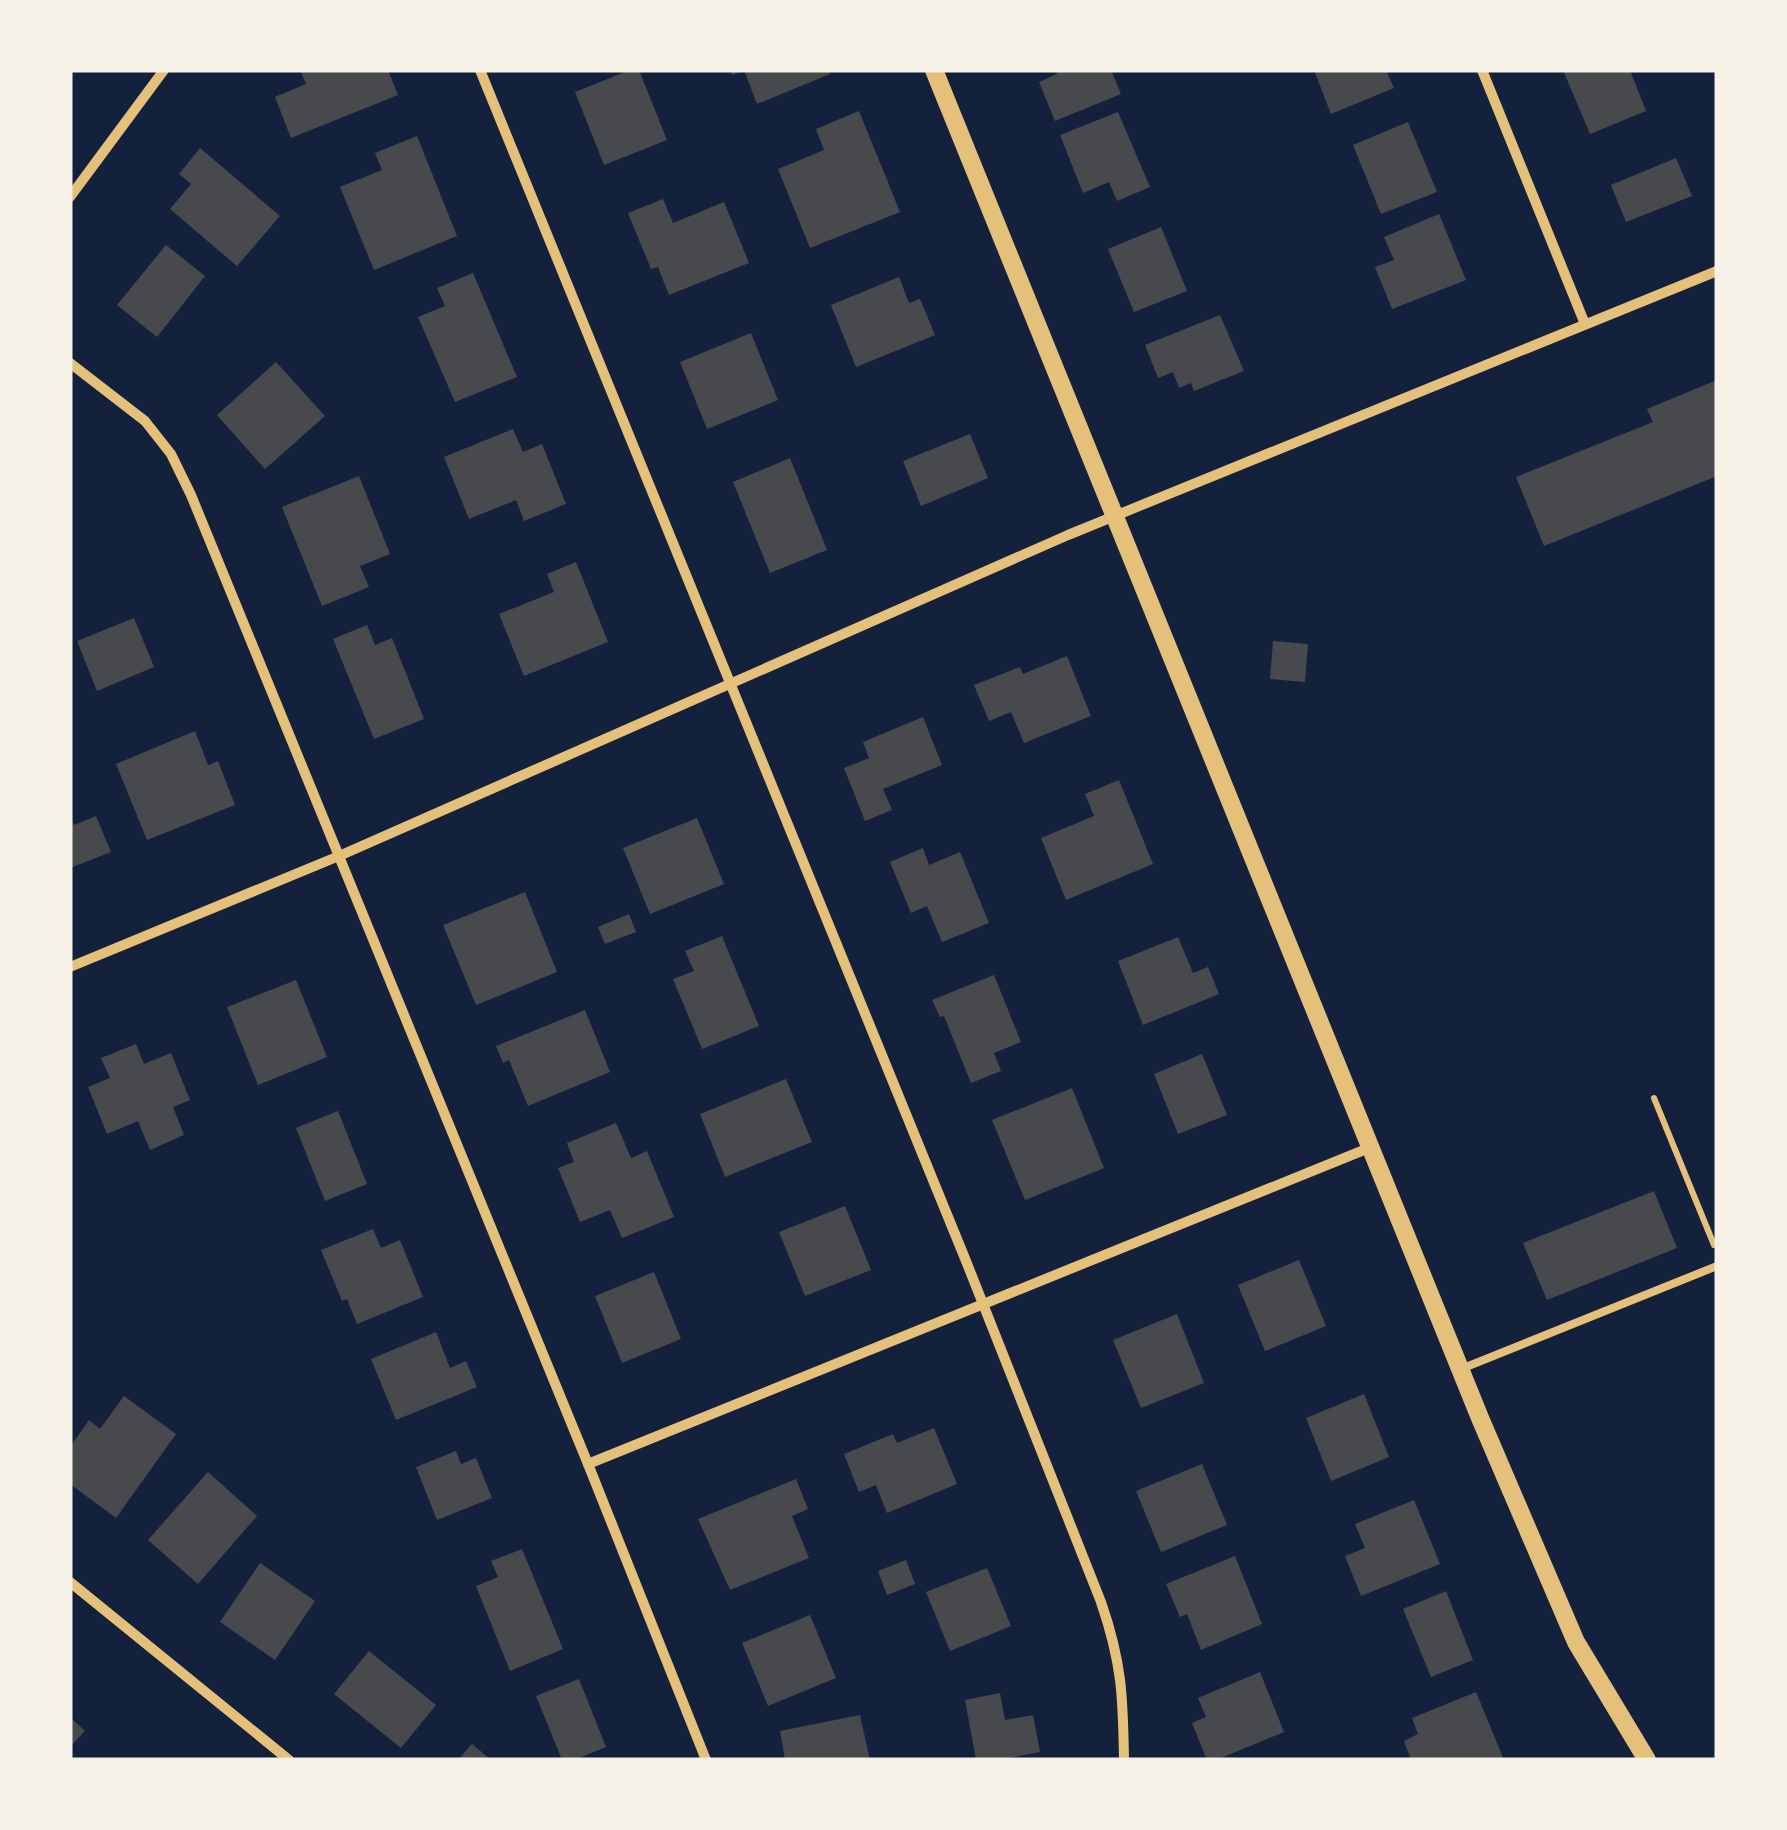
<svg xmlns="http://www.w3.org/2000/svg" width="1787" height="1830" viewBox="0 0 1787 1830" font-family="'Noto Sans',sans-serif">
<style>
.building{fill:#48494c}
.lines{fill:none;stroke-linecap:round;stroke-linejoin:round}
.path{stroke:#e5c07b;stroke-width:6}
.service{stroke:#e5c07b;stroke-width:8}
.minor{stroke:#e5c07b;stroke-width:10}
.tertiary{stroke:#e5c07b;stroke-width:18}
</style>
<rect width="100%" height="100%" fill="#14213d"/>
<!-- building -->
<g class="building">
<path d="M300,70h88l10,25 -107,43 -16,-41 31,-13z"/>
<path d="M630,70h9l28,70 -63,25 -29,-73z"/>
<path d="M730,70h98l2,4 -73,30 -13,-34 -12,5z"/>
<path d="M1056,70h55l10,24 -66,27 -16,-39 18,-8z"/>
<path d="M1314,70h72l8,18 -63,26z"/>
<path d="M1563,70h67l16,41 -56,23z"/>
<path d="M859,111l41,101 -90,36 -32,-79 46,-19 -8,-21z"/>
<path d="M1118,112l32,75 -33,14 -8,-19 -26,11 -23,-58z"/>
<path d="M1408,122l29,70 -56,22 -28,-69z"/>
<path d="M417,136l40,100 -83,34 -34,-83 42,-17 -7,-17z"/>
<path d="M200,148l80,68 -43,50 -67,-57 21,-25 -12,-10z"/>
<path d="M1676,158l16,38 -66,26 -15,-37z"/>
<path d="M663,199l10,24 51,-21 25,61 -80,32 -11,-28 -7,2 -23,-56z"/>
<path d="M1439,214l27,66 -74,29 -17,-42 19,-7 -10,-23z"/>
<path d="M1161,227l26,64 -53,21 -26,-63z"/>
<path d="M166,245l39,31 -48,61 -40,-32z"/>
<path d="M473,273l44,104 -62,25 -37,-85 27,-11 -8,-18z"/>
<path d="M899,277l10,26 11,-4 15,36 -79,32 -25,-62z"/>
<path d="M1220,315l24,56 -50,20 -3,-8 -12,5 -6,-16 -15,6 -13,-33z"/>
<path d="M751,333l27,67 -71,29 -27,-67z"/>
<path d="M276,362l49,54 -60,53 -48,-54z"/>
<path d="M1717,380v96l-173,70 -28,-69 137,-55 -6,-13z"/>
<path d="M513,429l10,23 19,-8 24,60 -42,17 -8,-21 -47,19 -25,-62z"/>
<path d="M970,434l18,44 -67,28 -18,-45z"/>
<path d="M790,458l37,92 -57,23 -37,-91z"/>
<path d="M359,476l31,78 -30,12 9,21 -47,19 -40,-99z"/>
<path d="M576,562l32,80 -84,34 -25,-62 55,-22 -7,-18z"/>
<path d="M134,618l20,49 -57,24 -20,-50z"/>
<path d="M367,625l8,20 17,-7 32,81 -50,20 -41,-100z"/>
<path d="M1273,641l35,3 -3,38 -35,-3z"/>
<path d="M1067,656l24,60 -67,27 -13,-31 -22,9 -15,-36 46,-18 3,7z"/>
<path d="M923,717l19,48 -59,24 9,21 -27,11 -21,-53 25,-10 -6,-16z"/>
<path d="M195,731l13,34 10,-4 17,44 -88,35 -31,-76z"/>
<path d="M1119,780l34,84 -87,36 -25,-62 53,-22 -9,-22z"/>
<path d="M70,816l4,9 22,-9 15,36 -41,16z"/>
<path d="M697,818l27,66 -74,30 -27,-66z"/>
<path d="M923,848l6,17 31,-13 29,71 -47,19 -15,-36 -16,7 -21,-51z"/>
<path d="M525,892l32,80 -81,33 -33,-80z"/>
<path d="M629,914l7,18 -31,12 -7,-17z"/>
<path d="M722,936l37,90 -57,23 -29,-70 21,-8 -9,-20z"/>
<path d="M1178,937l15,36 15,-6 11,27 -76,31 -25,-64z"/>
<path d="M994,975l27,67 -27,11 7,18 -30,12 -27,-67 -4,1 -8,-17z"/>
<path d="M296,980l31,77 -69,28 -31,-78z"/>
<path d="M585,1010l25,62 -82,34 -19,-46 -6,3 -7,-17z"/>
<path d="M136,1044l8,20 27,-11 19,47 -17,7 11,28 -34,15 -12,-29 -31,13 -19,-47 22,-9 -9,-20z"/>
<path d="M1202,1054l25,61 -49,19 -24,-60z"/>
<path d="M786,1079l26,63 -87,35 -25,-63z"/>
<path d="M1072,1088l32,80 -79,32 -33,-80z"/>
<path d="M338,1111l29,73 -42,17 -29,-73z"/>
<path d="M616,1123l15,35 16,-7 27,66 -52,21 -12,-28 -30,12 -22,-54 16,-6 -7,-19z"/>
<path d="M1654,1191l23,57 -130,52 -24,-57z"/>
<path d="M845,1206l26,64 -66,26 -26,-64z"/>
<path d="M373,1229l8,19 19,-8 23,57 -66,27 -10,-25 -5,2 -21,-51z"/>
<path d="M1299,1260l27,66 -61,25 -27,-66z"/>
<path d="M654,1272l27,67 -59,24 -27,-67z"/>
<path d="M1177,1314l27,69 -63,25 -28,-68z"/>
<path d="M436,1332l14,36 16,-7 11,26 -81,33 -25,-61z"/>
<path d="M1364,1394l25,63 -58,24 -25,-63z"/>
<path d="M124,1396l52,38 -60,84 -46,-34v-37l19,-27 11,9z"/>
<path d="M934,1428l23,56 -70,29 -11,-28 -17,7 -15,-38 49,-20 4,9z"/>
<path d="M456,1451l5,13 15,-6 16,40 -55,22 -21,-53z"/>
<path d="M1202,1464l25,61 -66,27 -25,-61z"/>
<path d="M208,1472l49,44 -59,68 -50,-44z"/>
<path d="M796,1479l12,30 -16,7 17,42 -79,32 -32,-71z"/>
<path d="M1414,1500l26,64 -79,32 -16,-40 20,-8 -10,-24z"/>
<path d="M522,1549l41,100 -53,22 -34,-85 22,-9 -7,-16z"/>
<path d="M1235,1556l27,68 -61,26 -14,-36 -7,3 -14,-33z"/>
<path d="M906,1560l9,24 -28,11 -9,-24z"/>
<path d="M260,1563l55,38 -40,59 -55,-38z"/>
<path d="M987,1568l24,58 -61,25 -24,-59z"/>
<path d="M1446,1591l27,69 -42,17 -28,-68z"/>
<path d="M810,1615l26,63 -68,28 -26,-63z"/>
<path d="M369,1651l67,54 -35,43 -67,-54z"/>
<path d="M1260,1672l24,60 -68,28h-9l-15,-37 14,-6 -8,-19z"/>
<path d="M579,1679l27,68 -32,13h-12l-26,-64z"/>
<path d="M1476,1692l28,68h-93l-7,-19 14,-7 -6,-16z"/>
<path d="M1000,1693l5,27 28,-5 7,37 -42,8h-22l-11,-60z"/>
<path d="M860,1715l10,45h-85l-5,-29z"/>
<path d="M70,1717l15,14 -15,16z"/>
<path d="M472,1744l19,16h-33z"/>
</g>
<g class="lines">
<!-- path -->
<path class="path" d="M1654,1098l60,147"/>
<!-- service -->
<path class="service" d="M1461,1369l256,-103"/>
<!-- minor -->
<g class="minor">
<path d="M480,70l486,1191 135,341c21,61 22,94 23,158"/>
<path d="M1482,70l103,254"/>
<path d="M70,197l94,-127"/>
<path d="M70,363l75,58 26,33 20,41 397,969 118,296"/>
<path d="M70,967l269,-111 729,-321 649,-264"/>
<path d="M588,1464l781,-316"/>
<path d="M70,1582l219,178"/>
</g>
<!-- tertiary -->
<path class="tertiary" d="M934,70l546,1348 96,224 71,118"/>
</g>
<!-- border -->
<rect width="1787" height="1830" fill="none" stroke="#f6f1e7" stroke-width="145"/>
</svg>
